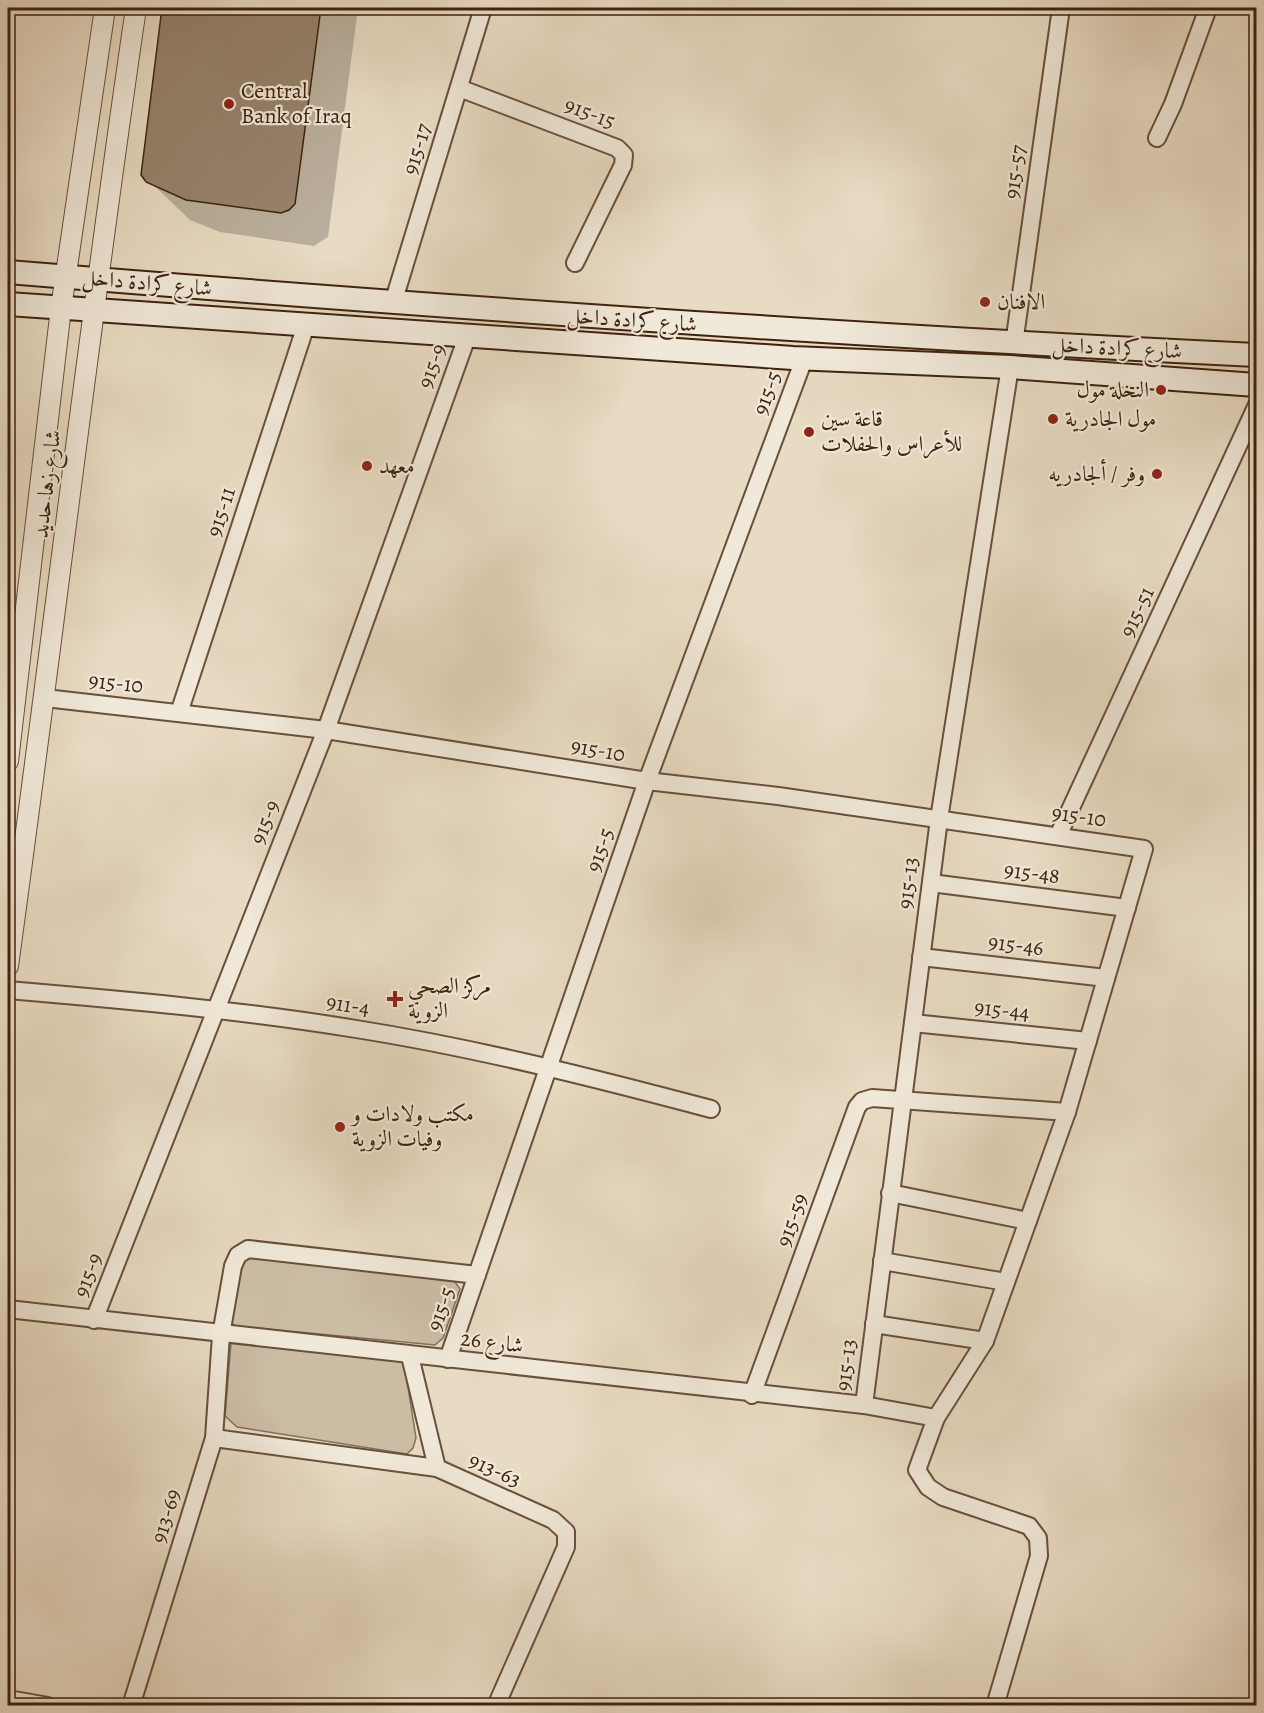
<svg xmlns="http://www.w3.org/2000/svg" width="1264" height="1713" viewBox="0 0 1264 1713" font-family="Alegreya,Amiri,serif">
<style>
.green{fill:#cbbca4;stroke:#846f58;stroke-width:1.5}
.shadow{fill:#0003}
.building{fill:#96826c;stroke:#3e220d;stroke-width:1.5}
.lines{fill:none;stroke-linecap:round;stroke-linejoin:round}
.minor-casing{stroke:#68503a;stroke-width:20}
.tertiary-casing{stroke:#68503a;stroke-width:22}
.secondary-casing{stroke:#3e220d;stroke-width:26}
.minor{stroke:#f0e8d8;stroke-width:16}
.tertiary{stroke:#f0e8d8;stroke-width:20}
.secondary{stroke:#f0e8d8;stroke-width:22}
.poi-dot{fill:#8f2418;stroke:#f0e8d8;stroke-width:2}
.labels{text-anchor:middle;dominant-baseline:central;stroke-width:4.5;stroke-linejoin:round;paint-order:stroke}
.poi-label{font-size:22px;fill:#3e220d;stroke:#f0e8d8;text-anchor:start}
.street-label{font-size:22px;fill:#3e220d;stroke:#f0e8d8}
</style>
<rect width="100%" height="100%" fill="#e8dbc3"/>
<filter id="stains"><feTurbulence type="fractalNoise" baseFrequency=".00333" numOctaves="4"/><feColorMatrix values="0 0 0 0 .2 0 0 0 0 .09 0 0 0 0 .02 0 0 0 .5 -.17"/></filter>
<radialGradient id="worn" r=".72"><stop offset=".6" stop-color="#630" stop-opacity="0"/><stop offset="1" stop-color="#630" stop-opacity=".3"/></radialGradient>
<!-- green -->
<g class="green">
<path d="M253,1257l194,21 8,4 5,7 -17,49 -8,7 -200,-19 -5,-4 8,-54 6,-9z"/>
<path d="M231,1343l173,19 12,76 -3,10 -6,6 -170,-27 -12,-11z"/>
</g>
<!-- shadow -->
<path class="shadow" d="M164,8h194l-30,229 -14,9 -94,-14 -30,-12 -48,-46z"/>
<!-- building -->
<path class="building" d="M162,8h159l-26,196 -6,6 -8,3 -95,-13 -40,-18 -5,-7z"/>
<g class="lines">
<!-- minor casing -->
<g class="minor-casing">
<g id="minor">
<path d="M459,88l158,60 7,7 -1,10 -48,98"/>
<path d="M1157,138l16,-34 35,-96"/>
<path d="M393,303l90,-295"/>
<path d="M1014,344l47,-336"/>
<path d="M45,698l281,32 321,51 131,15 366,53 -77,263 -82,229 -49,77 -19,52 11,17 15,10 86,29 9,12 1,18 -44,150"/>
<path d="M179,713l127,-388"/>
<path d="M1058,836l198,-429"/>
<path d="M931,883l196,25"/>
<path d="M921,957l185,21"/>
<path d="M8,990c116,10 232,20 348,39 120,19 238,49 355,80"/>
<path d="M913,1023l175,18"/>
<path d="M890,1193l138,28"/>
<path d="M882,1261l124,21"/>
<path d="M8,1309l856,96 72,13"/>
<path d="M94,1320l232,-590 141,-393"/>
<path d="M874,1324l111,17"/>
<path d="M410,1356l27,112"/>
<path d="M448,1359l199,-578 157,-422"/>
<path d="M752,1395l105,-288 5,-6 10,-3 195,14"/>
<path d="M864,1405l75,-586 71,-452"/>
<path d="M214,1438l223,30 116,52 13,12v15l-70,159"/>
<path d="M8,1699l40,7"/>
<path d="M131,1706l83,-268 7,-103 12,-69 5,-11 10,-6 229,26"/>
</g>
</g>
<!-- tertiary casing -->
<g class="tertiary-casing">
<g id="tertiary">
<path d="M8,761l53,-453 44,-300"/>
<path d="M8,966c44,-320 81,-640 128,-958"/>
</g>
</g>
<!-- secondary casing -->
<g class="secondary-casing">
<g id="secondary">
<path d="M8,272c416,34 831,63 1248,83"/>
<path d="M8,304l785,54 217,9 246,18"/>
</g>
</g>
<!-- minor -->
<use href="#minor" class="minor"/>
<!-- tertiary -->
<use href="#tertiary" class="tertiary"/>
<!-- secondary -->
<use href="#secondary" class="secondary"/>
</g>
<!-- markers -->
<g class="poi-dot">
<circle cx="229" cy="104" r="6"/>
<circle cx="985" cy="302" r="6"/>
<circle cx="1161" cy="390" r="6"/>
<circle cx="1053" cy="419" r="6"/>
<circle cx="809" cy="432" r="6"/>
<circle cx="367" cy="466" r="6"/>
<circle cx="1157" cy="474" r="6"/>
<path d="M392 990h6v6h6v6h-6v6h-6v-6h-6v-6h6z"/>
<circle cx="340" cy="1127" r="6"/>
</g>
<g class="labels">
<!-- poi labels -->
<g class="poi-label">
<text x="241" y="91">Central<tspan x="241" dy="25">Bank of Iraq</tspan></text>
<text x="997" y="302">الافنان</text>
<text x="1149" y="390" text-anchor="end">النخلة مول</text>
<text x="821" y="419">قاعة سين<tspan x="821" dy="25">للأعراس والحفلات</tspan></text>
<text x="1065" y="419">مول الجادرية</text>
<text x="379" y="466">معهد</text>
<text x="1145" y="474" text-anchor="end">وفر / ألجادريه</text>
<text x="408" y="986">مركز الصحي<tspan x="408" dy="25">الزوية</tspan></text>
<text x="352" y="1114">مكتب ولادات و<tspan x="352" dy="25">وفيات الزوية</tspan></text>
</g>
<!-- street labels -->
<g class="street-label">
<text transform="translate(590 113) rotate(21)">915-15</text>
<text transform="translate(417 149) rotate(-73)">915-17</text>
<text transform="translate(1015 172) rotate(-82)">915-57</text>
<text transform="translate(147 283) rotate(5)">شارع كرادة داخل</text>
<text transform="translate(632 320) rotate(4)">شارع كرادة داخل</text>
<text transform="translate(1117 348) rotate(3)">شارع كرادة داخل</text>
<text transform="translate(432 366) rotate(-70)">915-9</text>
<text transform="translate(767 393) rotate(-70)">915-5</text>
<text transform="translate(47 484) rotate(-83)">شارع زها حديد</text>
<text transform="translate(221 512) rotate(-72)">915-11</text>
<text transform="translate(1137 612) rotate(-65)">915-51</text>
<text transform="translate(116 683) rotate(6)">915-10</text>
<text transform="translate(598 750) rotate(10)">915-10</text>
<text transform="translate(1079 816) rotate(8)">915-10</text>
<text transform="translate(265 822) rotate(-68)">915-9</text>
<text transform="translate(600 850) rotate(-71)">915-5</text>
<text transform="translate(1032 873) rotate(7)">915-48</text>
<text transform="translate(908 883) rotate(-83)">915-13</text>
<text transform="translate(1016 945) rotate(7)">915-46</text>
<text transform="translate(348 1005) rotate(9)">911-4</text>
<text transform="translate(1002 1010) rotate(6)">915-44</text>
<text transform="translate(792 1220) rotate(-70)">915-59</text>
<text transform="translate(88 1275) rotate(-69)">915-9</text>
<text transform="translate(441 1309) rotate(-71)">915-5</text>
<text transform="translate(492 1342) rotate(7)">شارع 26</text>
<text transform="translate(846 1365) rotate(-83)">915-13</text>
<text transform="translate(495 1470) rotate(24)">913-63</text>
<text transform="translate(166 1516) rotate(-73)">913-69</text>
</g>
</g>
<!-- margin -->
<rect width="1264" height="1713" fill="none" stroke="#e8dbc3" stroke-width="30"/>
<rect x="9" y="9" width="1246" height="1695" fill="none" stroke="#3e220d" stroke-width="3"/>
<rect x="15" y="15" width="1234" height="1683" fill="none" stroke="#3e220d" stroke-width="1.5"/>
<rect width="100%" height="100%" filter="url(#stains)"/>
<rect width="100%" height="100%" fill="url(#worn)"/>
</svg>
